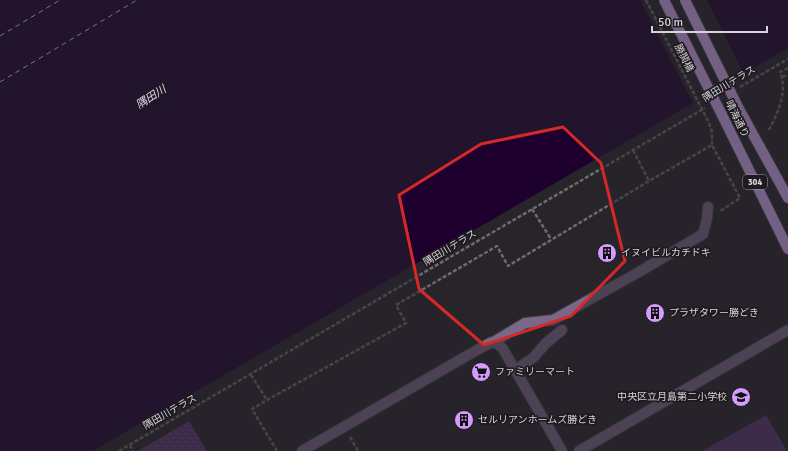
<svg xmlns="http://www.w3.org/2000/svg" width="788" height="451" viewBox="0 0 788 451" font-family="Signika,'Noto Sans JP',sans-serif">
<style>
.green{fill:#5a3570}
.park{fill:url(#park-dots)}
.water{fill:#1e002f}
.pier{fill:#27242a}
.lines{fill:none;stroke-linecap:round;stroke-linejoin:round}
.ferry{stroke:#e6cff8;stroke-width:1;stroke-dasharray:5 4;stroke-linecap:butt}
.minor-casing{stroke:#434046;stroke-width:12}
.major-casing{stroke:#434046;stroke-width:12}
.path{stroke:#6e6b70;stroke-width:2.5;stroke-dasharray:4 2;stroke-linecap:butt}
.minor{stroke:#7b6788;stroke-width:10}
.major{stroke:#d1a9ed;stroke-width:10}
.major-bridge-casing{stroke:#434046;stroke-width:12;stroke-linecap:butt}
.path-bridge{stroke:#6e6b70;stroke-width:2.5;stroke-dasharray:4 2;stroke-linecap:butt}
.major-bridge{stroke:#d1a9ed;stroke-width:10}
.marked{fill:none;stroke:#d62828;stroke-width:3;stroke-linejoin:round}
.labels{text-anchor:middle;dominant-baseline:central;stroke-width:3.5;stroke-linejoin:round;paint-order:stroke}
.shield{fill:#1e1a20;stroke:#9f9ca1;stroke-width:1}
.shield-label{font-size:9px;font-weight:bold;fill:#d6d4d8}
.street-label{font-size:10px;fill:#d6d4d8;stroke:#1e1a20}
.poi-label{font-size:10px;fill:#d6d4d8;stroke:#1e1a20;text-anchor:start}
.water-label{font-size:11px;font-style:italic;fill:#e6cff8;stroke:#1e1a20}
</style>
<defs>
<pattern id="park-dots" width="8" height="8" patternUnits="userSpaceOnUse"><rect width="8" height="8" fill="#5a3570"/><path d="M2 2h.1M6 6h.1" fill="none" stroke="#715184" stroke-width="1.8" stroke-linecap="round"/></pattern>
</defs>
<rect width="100%" height="100%" fill="#27242a"/>
<!-- green -->
<path class="green" d="M766,415l21,36h-85z"/>
<!-- park -->
<path class="park" d="M189,421l18,30h-69z"/>
<!-- water -->
<path class="water" d="M0,0h788v48l-695,403h-93z"/>
<!-- pier -->
<path class="pier" d="M640,0h67l38,76 -51,29z"/>
<g class="lines">
<!-- ferry -->
<g class="ferry">
<path d="M0,36l60,-36"/>
<path d="M0,82l137,-82"/>
</g>
<!-- minor casing -->
<g class="minor-casing">
<g id="minor">
<path d="M492,343l33,-20 28,-3 86,-48 64,-38 4,-15 1,-12"/>
<path d="M515,370l18,-12 13,-15 16,-13"/>
<path d="M302,451l175,-101 15,-8 7,3 4,4 59,102"/>
<path d="M579,451l209,-121"/>
</g>
</g>
<!-- major casing -->
<g class="major-casing">
<g id="major">
<path d="M738,107l50,91"/>
<path d="M722,115l66,134"/>
</g>
</g>
<!-- path -->
<g class="path">
<path d="M782,77l6,-2"/>
<path d="M740,87l48,-28"/>
<path d="M709,123l3,9v13"/>
<path d="M769,130c9,-18 19,-38 11,-58l8,-4"/>
<path d="M633,150l16,31"/>
<path d="M532,209l19,30"/>
<path d="M251,375l16,25"/>
<path d="M350,437l8,14"/>
<path d="M130,445l3,6"/>
<path d="M119,451l586,-343"/>
<path d="M277,451l-25,-42 15,-9 139,-77 -10,-18 101,-59 11,20 141,-85 63,-36 28,53 -21,14"/>
</g>
<!-- minor -->
<use href="#minor" class="minor"/>
<!-- major -->
<use href="#major" class="major"/>
<!-- major-bridge casing -->
<g class="major-bridge-casing">
<g id="major-bridge">
<path d="M664,0l58,115"/>
<path d="M685,0l53,107"/>
</g>
</g>
<!-- path-bridge -->
<path class="path-bridge" d="M646,0l63,123"/>
<!-- major-bridge -->
<use href="#major-bridge" class="major-bridge"/>
</g>
<!-- marked area -->
<path d="M0 0H788V451H0ZM563,127l38,36 24,98 -54,55 -87,29 -65,-56 -20,-94 82,-51z" fill="#27242a" fill-opacity=".55" fill-rule="evenodd"/>
<path class="marked" d="M563,127l38,36 24,98 -54,55 -87,29 -65,-56 -20,-94 82,-51z"/>
<!-- icons -->
<defs>
<g id="building-disc" transform="scale(1)"><circle r="9.5" fill="#d59cfb" stroke="#1e1a20"/><path d="M-4-6H4V6H1V3H-1V6H-4ZM-2.5-4.3h1.7v1.8h-1.7ZM.8-4.3h1.7v1.8H.8ZM-2.5-1h1.7V.8h-1.7ZM.8-1h1.7V.8H.8Z" fill="#111"/></g>
<g id="supermarket-disc" transform="scale(1)"><circle r="9.5" fill="#d59cfb" stroke="#1e1a20"/><path d="M-6-5.5h2.5l.6 2H6L4.5 2H-2.5L-4.4-4H-6ZM-1.5 3.2a1.3 1.3 0 1 0 .1 0ZM3 3.2a1.3 1.3 0 1 0 .1 0Z" fill="#111"/></g>
<g id="school-disc" transform="scale(1)"><circle r="9.5" fill="#d59cfb" stroke="#1e1a20"/><path d="M0-5L7-2L0 1L-7-2ZM-4 1L0 2.5L4 1V4Q0 6-4 4Z" fill="#111"/></g>
</defs>
<g fill-rule="evenodd">
<use href="#building-disc" x="607" y="253"/>
<use href="#building-disc" x="655" y="313"/>
<use href="#supermarket-disc" x="481" y="372"/>
<use href="#school-disc" x="741" y="397"/>
<use href="#building-disc" x="464" y="420"/>
</g>
<g class="labels">
<!-- shield labels -->
<rect class="shield" x="743" y="175" width="24" height="14" rx="3"/>
<g class="shield-label">
<text x="755" y="182">304</text>
</g>
<!-- street labels -->
<g class="street-label">
<text transform="translate(684 58) rotate(63)">勝鬨橋</text>
<text transform="translate(729 84) rotate(-31)">隅田川テラス</text>
<text transform="translate(737 119) rotate(64)">晴海通り</text>
<text transform="translate(450 248) rotate(-31)">隅田川テラス</text>
<text transform="translate(170 412) rotate(-30)">隅田川テラス</text>
</g>
<!-- poi labels -->
<g class="poi-label">
<text x="621" y="253">イヌイビルカチドキ</text>
<text x="669" y="313">プラザタワー勝どき</text>
<text x="495" y="372">ファミリーマート</text>
<text x="727" y="397" text-anchor="end">中央区立月島第二小学校</text>
<text x="478" y="420">セルリアンホームズ勝どき</text>
</g>
<!-- water labels -->
<g class="water-label">
<text transform="translate(151 97) rotate(-33)">隅田川</text>
</g>
</g>
<!-- scale -->
<path d="M652 26v6h115v-6" fill="none" stroke="#d6d4d8" stroke-width="2"/>
<text x="658" y="26" font-size="12" fill="#d6d4d8" stroke="#1e1a20" stroke-width="3" paint-order="stroke">50 m</text>
</svg>
